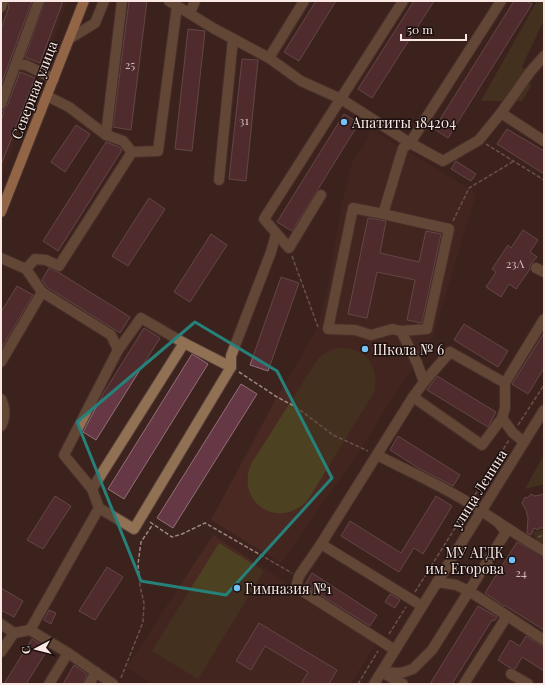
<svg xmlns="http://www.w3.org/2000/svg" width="545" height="685" viewBox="0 0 545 685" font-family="'Playfair Display',serif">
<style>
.built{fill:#4a2923}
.green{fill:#4c4221}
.building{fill:#663744;stroke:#907178}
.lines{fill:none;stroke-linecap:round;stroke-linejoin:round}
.minor-casing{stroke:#573f3a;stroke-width:12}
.major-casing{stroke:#573f3a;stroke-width:12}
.path{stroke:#9d8782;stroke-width:1.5;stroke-dasharray:4 2;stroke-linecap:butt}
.minor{stroke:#917154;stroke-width:10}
.major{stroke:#f8b579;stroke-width:10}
.marked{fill:none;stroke:#26817a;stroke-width:3;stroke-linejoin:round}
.poi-dot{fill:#75c0f6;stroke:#1c100e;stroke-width:1.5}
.labels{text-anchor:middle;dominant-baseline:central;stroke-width:3;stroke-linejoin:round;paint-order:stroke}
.number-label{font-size:12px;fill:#d5bcbc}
.street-label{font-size:14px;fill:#fae8e4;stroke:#1c100e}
.poi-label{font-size:14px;fill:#fae8e4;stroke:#1c100e;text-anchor:start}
</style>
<rect width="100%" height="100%" fill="#3d231e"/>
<!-- built -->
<g class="built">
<path d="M1,1h66l-66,177z"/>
<path d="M371,129l105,64 -43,143 -16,27 -14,18 -42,67 -80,115 -70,-43 66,-123 41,-70 9,-35 15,-88 11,-44 11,-14z"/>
<path d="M213,535l164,107 -27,42h-197l-26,-17z"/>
</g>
<!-- green -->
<g class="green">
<path d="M537,1h7v19l-22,46 9,20 -9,15h-41z"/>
<path d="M339,348c27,0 41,18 35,44l-66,108c-29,31 -73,3 -57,-36l67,-105c6,-6 12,-9 21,-11z"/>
<path d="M544,455v29l-19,5z"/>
<path d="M544,530v17l-7,-4 -4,-11z"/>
<path d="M219,543l45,28 -66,108 -46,-28z"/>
</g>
<!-- building -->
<g class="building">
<path d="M9,1h23l-31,84v-56l8,-22 -1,-1z"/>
<path d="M45,1h18l-23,62 -15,-6z"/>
<path d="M129,1h18l-16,129 -18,-3z"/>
<path d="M316,1h20l-37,60 -15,-9z"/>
<path d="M414,1h20l-62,97 -14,-9z"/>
<path d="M514,1h12l6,3 -84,134 -14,-9z"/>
<path d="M188,29l17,2 -13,120 -17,-2z"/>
<path d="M242,59l16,1 -12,121 -17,-2z"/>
<path d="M20,72l15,6 -34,87v-44l3,-9 -3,-2 4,-1 2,-3z"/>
<path d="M344,114l15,9 -67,108 -15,-9z"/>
<path d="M76,125l14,9 -25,38 -14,-10z"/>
<path d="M507,129l37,22v23l-47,-30z"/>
<path d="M106,142l13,5 3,3 -64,101 -15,-10z"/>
<path d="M456,161l20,13 -5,7 -20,-12z"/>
<path d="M149,198l16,11 -37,57 -16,-10z"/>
<path d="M368,218l18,3 -6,32 39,9 7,-31 15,3 -19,89 -15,-3 8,-40 -38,-8 -10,46 -19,-4z"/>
<path d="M523,230l15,10 -8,12 7,5 -7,8v4l-14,20 -7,-5 -8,13 -15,-10 10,-15 -4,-3 16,-24 3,3z"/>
<path d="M211,234l16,11 -37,57 -16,-10z"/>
<path d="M49,268l9,4 72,45 -10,16 -73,-46 -5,-7z"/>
<path d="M281,277l18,6 -31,88 -18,-6z"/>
<path d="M17,286l16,9 -32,54v-37z"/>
<path d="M464,324l44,27 -10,16 -44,-27z"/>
<path d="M144,328l16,10 -64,102 -13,-8 20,-38z"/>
<path d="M544,333v35l-16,26 -16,-10z"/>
<path d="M192,354l16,10 -84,135 -16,-10z"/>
<path d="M437,376l59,36 -8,15 -61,-37z"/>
<path d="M241,384l16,10 -84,134 -16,-10z"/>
<path d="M398,436l62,39 -7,11 -33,-17 -30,-19z"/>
<path d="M531,494l4,2 9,-2v34h-5l-1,2 -4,-2 -3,7 -4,-2 1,-15 -2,-8 -4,-7 3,-6 2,1z"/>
<path d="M55,496l16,10 -28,43 -16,-9z"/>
<path d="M436,496l16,10 -29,48 -9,-6 -15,24 -58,-36 9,-15 51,32z"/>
<path d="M517,542l27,15v73l-40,-25v1l-19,-13z"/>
<path d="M107,567l16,10 -28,43 -16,-9z"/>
<path d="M312,573l65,42 -7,11 -65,-41z"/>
<path d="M1,588l22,13 -9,16 -13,-7z"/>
<path d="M390,594l10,6 -5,8 -10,-6z"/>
<path d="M478,606l19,11 -3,4 -2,-1 -40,64h-22z"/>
<path d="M49,610l7,3 -5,11 -7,-4z"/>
<path d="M259,623l78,47 -8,14h-28l7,-12 -43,-26 -14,24 -15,-9z"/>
<path d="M526,636l18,11v24l-22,-14 -7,12 -5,-1 -12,-8 12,-20 10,6z"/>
<path d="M32,639l16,10 -22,35h-22z"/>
<path d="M74,665l13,9 -4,10h-20z"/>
</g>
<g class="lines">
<!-- minor casing -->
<g class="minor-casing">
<g id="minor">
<path d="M169,1l44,27 56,30 32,23 40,18 69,44 91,-142"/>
<path d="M1,7l2,-6"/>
<path d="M190,13l5,-12"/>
<path d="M69,39l26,-16 9,-22"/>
<path d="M544,56l-14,16 -29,41 43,28"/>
<path d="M269,58l35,-57"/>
<path d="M16,64l10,1 28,14"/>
<path d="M47,96l22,11 37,28 17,6 9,11"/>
<path d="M1,104l38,-103"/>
<path d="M106,135l16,-134"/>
<path d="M219,180l14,-141"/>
<path d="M321,195l-32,53 -25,-29 139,-218"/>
<path d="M383,214l66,15 -22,100 -26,2"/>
<path d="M1,258l25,11 9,-10 11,1 13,6 73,-114 26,-1 19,-145"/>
<path d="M536,268l8,4"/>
<path d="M42,292l69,43 7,15 -54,105 28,34"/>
<path d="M118,350l23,-32 43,25"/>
<path d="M450,352l55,31v25l-3,10 -20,27 -69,-48 11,-15z"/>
<path d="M1,362l41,-70 -16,-23"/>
<path d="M424,382l-7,-19 -16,-32 -9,-2 -21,6 -16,-5 -27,-1 25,-121 30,6 20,-66 7,-5 33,18 36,-21 22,-27"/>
<path d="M505,383l39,-64"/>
<path d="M413,397l-92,147 101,62"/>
<path d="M1,399c4,8 5,19 0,27"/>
<path d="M502,418l11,15 11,9"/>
<path d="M377,455c31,16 63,30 92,48 25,16 49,33 75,48"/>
<path d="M99,508l-7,-19 92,-146 47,24"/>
<path d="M321,544l-22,32 -3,11 99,63"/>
<path d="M437,582l19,3 13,6 75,49"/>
<path d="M1,624l13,9 16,-3"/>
<path d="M30,630l69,-122 35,21 97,-162v-11l40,-104 5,-18"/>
<path d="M30,630l38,23 45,31"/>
<path d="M1,652l13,-19"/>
<path d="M382,672l19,1 12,-4 19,-19 74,-118 -9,-11"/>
<path d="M385,674l18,10"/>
<path d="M511,674l17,10"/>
<path d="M49,684l19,-31"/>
<path d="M89,684l7,-12"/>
<path d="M374,684l170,-274"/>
<path d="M464,684l43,-68"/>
</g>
</g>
<!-- major casing -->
<g class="major-casing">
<path id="major" d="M1,212l83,-211"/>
</g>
<!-- path -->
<g class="path">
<path d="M486,144l58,36"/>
<path d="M453,221l16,-33 45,-27"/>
<path d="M292,256l26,71"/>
<path d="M239,372l38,25 19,10 37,28 35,16"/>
<path d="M518,425l26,-40"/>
<path d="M475,495l34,-55"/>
<path d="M150,522l22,15 10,-3 23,-11 87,50"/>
<path d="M538,537l6,-2"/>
<path d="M415,592l50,-80"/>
<path d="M389,634l17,-27"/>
<path d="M121,678l22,-56 1,-19 -4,-17 -2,-22 3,-22 12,-18"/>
<path d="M358,684l20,-33"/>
</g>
<!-- minor -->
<use href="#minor" class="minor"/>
<!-- major -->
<use href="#major" class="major"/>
</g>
<!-- marked area -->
<path d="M0 0H545V685H0ZM195,322l82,49 55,107 -106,117 -85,-14 -64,-159z" fill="#3d231e" fill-opacity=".55" fill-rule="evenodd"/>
<path class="marked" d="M195,322l82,49 55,107 -106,117 -85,-14 -64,-159z"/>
<!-- markers -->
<g class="poi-dot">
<circle cx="344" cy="122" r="4"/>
<circle cx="365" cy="349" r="4"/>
<circle cx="512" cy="560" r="4"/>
<circle cx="237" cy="588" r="4"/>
</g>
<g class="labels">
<!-- number labels -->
<g class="number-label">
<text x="130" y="64">25</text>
<text x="244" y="120">31</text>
<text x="515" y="263">23А</text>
<text x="521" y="572">24</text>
</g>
<!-- street labels -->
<g class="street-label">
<text transform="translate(34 90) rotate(-69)">Северная улица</text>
<text transform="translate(479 489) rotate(-58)">улица Ленина</text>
</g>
<!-- poi labels -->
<g class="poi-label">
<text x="352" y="122">Апатиты 184204</text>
<text x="373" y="349">Школа № 6</text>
<text x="504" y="552" text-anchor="end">МУ АГДК<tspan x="504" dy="16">им. Егорова</tspan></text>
<text x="245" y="588">Гимназия №1</text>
</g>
</g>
<!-- border -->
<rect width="545" height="685" fill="none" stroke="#fae8e4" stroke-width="4"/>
<!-- north arrow -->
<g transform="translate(36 649) rotate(263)" stroke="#1c100e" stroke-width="3" paint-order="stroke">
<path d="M0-3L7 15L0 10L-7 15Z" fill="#fae8e4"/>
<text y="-6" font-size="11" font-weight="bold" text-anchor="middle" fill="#fae8e4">С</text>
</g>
<!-- scale -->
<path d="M401 34v6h65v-6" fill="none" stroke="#fae8e4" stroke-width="2"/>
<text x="407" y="34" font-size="12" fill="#fae8e4" stroke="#1c100e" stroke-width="3" paint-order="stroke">50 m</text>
</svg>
